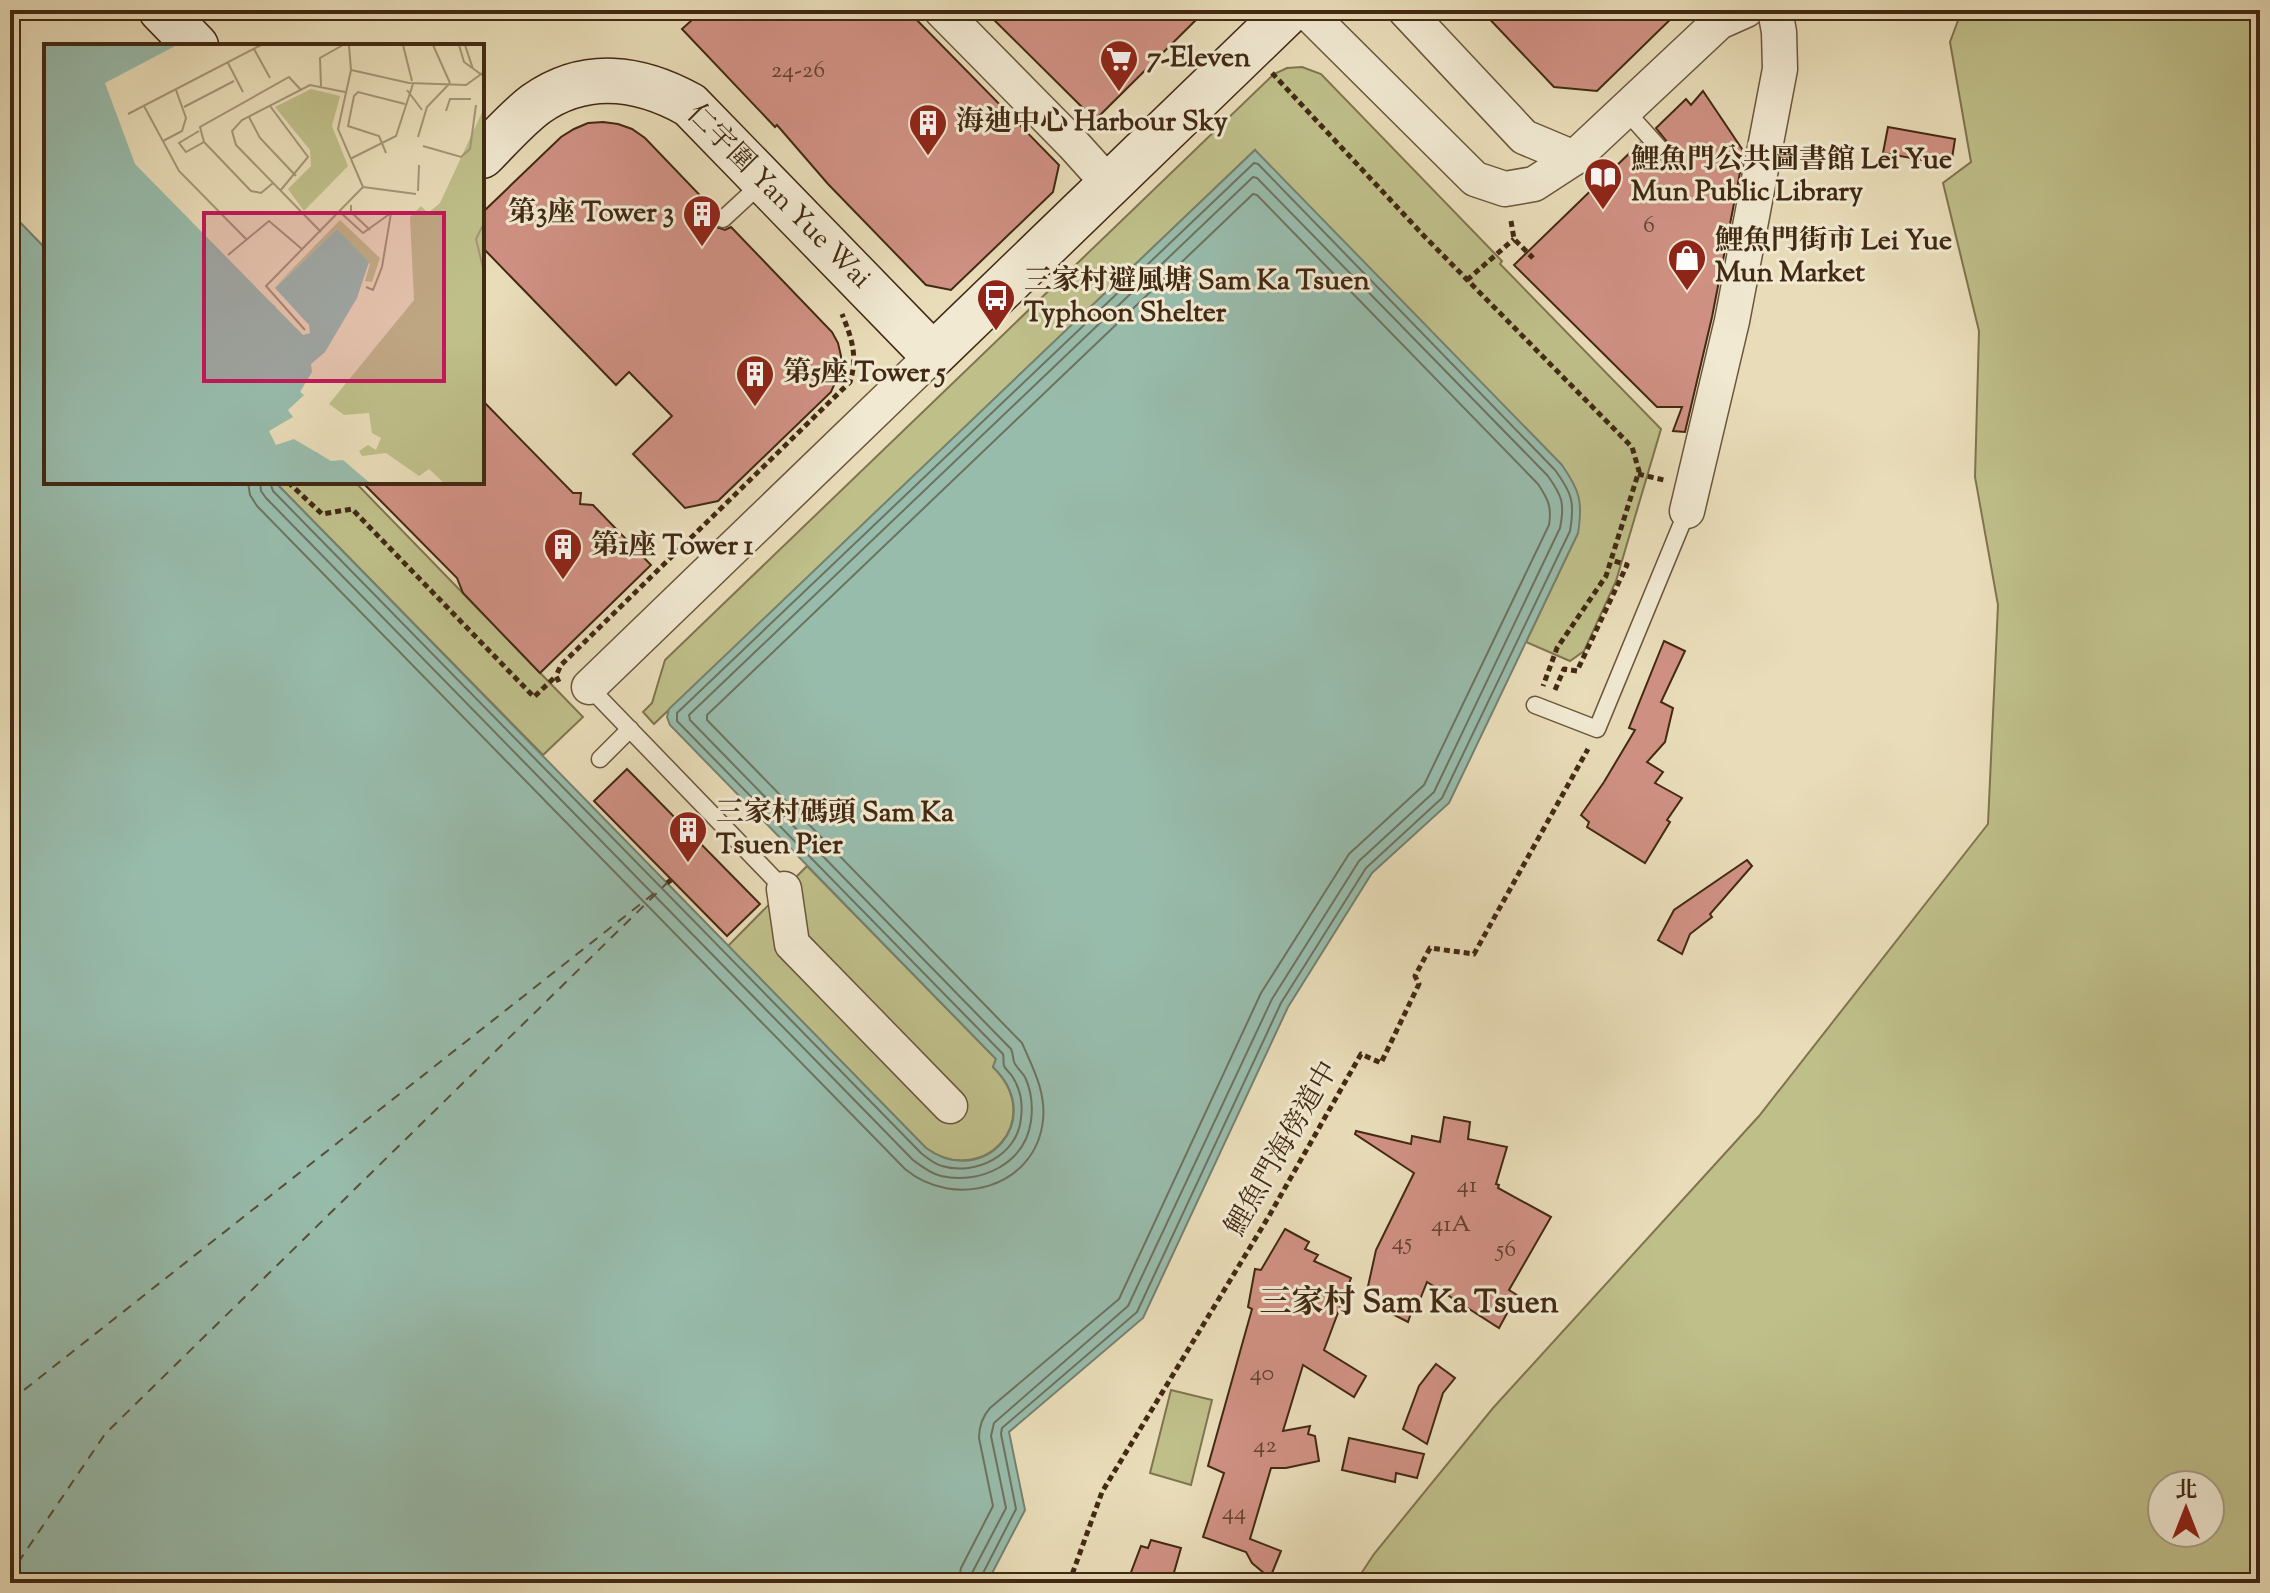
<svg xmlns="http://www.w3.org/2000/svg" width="2270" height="1593" viewBox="0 0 2270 1593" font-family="'Sorts Mill Goudy','Noto Serif TC',serif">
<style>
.green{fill:#bfbf8a;stroke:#80744e;stroke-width:2;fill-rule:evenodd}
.water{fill:#98bcac;stroke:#76816f;stroke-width:2}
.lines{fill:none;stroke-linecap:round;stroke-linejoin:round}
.shore{stroke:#6d7260;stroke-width:2}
.ferry{stroke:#584e39;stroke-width:2;stroke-dasharray:10 8;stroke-linecap:butt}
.building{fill:#d09183;stroke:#422913;stroke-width:2}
.lane-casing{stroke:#6c563c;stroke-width:19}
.street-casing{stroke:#6c563c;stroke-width:37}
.secondary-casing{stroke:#422913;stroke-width:47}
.path{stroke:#422913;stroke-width:5;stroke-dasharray:6 4;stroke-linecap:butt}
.lane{stroke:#f1e9d2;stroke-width:16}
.street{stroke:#f1e9d2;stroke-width:34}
.secondary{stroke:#f1e9d2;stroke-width:44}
.labels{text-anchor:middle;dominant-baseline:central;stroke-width:6;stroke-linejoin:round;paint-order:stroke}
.number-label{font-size:24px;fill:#66432f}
.poi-label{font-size:28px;font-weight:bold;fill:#422913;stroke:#f1e9d2;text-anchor:start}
.street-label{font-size:28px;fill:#422913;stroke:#f1e9d2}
.quarter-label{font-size:32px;font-weight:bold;fill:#422913;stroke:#f1e9d2}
.inset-river{fill:none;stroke:#98bcac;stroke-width:4}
.inset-road{fill:none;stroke:#a69577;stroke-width:2}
.view{fill:#c2185b;fill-opacity:0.15;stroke:#c2185b;stroke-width:4}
.inset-edge{fill:none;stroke:#422913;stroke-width:4}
</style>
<rect width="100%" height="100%" fill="#e9ddb9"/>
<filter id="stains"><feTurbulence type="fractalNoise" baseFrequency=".0025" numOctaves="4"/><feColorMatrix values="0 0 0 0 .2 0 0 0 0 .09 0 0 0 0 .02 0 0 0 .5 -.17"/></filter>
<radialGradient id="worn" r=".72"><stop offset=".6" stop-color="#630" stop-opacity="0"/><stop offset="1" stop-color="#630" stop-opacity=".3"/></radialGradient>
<!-- green -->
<g class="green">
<path d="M1962,10h298v1573h-905l19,-29 119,-146 266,-292 229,-292 10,-219 -23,-128 4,-146 -36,-148 28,-21 -21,-120zM2162,1485h48v48h-48z"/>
<path d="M1302,67l19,7 181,187 -2,3 161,165 -45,152 -32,70 -14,10 -44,-19 52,-109 -323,-383 -601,574 -11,-12 9,-9 13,-43 609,-586 13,-6z"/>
<path d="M275,482h80l228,235 -40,38z"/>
<path d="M807,866l189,193 -3,8c54,53 -10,122 -67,81l-198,-202z"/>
<path d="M1171,1390l41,10 -21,85 -41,-12z"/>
</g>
<!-- water -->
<path class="water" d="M1255,150l307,315c18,26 21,37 16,68l-129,270 -77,70 -84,134 -145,311 -134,114 16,78 -38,73h-977v-1371l36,37v233h229l651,666c57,42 122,-28 67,-81l3,-8 -326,-334 -3,-8 2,-8z"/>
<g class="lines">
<!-- shore -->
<g class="shore">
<path d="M248,482l2,13 7,11 648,663c49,41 131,19 138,-49 3,-28 -10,-52 -21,-77l-315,-323v-5l546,-521 4,1 281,289c10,15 14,23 11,41l-125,260 -75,69 -88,139 -142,306 -129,109c-8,9 -11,18 -11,30l14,68 -32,62 -3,15"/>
<path d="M260,482l1,9 5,7 647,662c8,6 18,14 28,16 39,9 84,-12 90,-55 2,-15 0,-31 -6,-44 -3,-5 -9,-10 -11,-15 -1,-4 -1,-9 -3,-13l-321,-329 -1,-5 564,-538 4,1 291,298c14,20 17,27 12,52l-126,264 -75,69 -87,138 -144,307 -134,117 -3,13 15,72 -34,65 -2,10"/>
<path d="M270,482l3,9 648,662c6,5 13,11 21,13 34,10 76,-11 79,-48 2,-15 -1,-30 -9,-42 -2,-3 -6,-6 -8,-10 -1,-3 0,-8 -1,-12l-326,-333v-8l577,-550 4,1 297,306c17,23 20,32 15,61l-128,267 -76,70 -85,135 -144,309 -135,116 -1,6 15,75 -35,68 -1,6"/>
</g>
<!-- ferry -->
<g class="ferry">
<path d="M10,1401l647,-510"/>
<path d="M10,1579l5,-12 90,-133 562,-551"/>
</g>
</g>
<!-- building -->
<g class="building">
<path d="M703,10h204l152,155 -6,27 -102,98 -25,-5 -98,-101 -51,-59 -2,2 -93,-98z"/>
<path d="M984,10h222l-111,110z"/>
<path d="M1481,10h199l-83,81 -43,-4z"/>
<path d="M1703,91l41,61 -32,165 -27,115 -12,-1 9,-24h-25l-143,-142 126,-122 18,18 7,1 5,-3 2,-11 -16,-20 30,-29 5,6z"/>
<path d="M603,122l15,2 14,5 13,9 70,73 -3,10 4,6 9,3 6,-3 101,105 6,11 3,13v13l-10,23 -113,109 -33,7 -52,-54 39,-38 -43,-44 -13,13 -134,-138v-34l79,-76 13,-8 14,-6z"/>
<path d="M1888,127l67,12 -4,26 -68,-12z"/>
<path d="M482,400l91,93h8l-1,11 13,1 58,60 -111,108 -77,-80 -6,-15 -95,-96h120z"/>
<path d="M1664,641l21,10 -24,51 12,6 -8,34 -18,20 16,10 -8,11 27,15 -15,22 3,2 -25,41 -58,-36 2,-5 -8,-7 23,-33 31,-52 -6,-2z"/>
<path d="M627,769l133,135 -33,32 -133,-135z"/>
<path d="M1747,860l5,6 -42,48 2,3 -22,17 -8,20 -24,-14 16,-30z"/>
<path d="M1444,1117l26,5 -2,17 39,8 -11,37 3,1 -1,3 53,29 -42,73 8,5 -18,33 -72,-46 -12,30 -3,-2 -4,12 -43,-22 11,-50 38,-77 -59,-39 1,-3 55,13 1,-8 28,6z"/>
<path d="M1285,1229l24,13 -4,7 13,6 -4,6 37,17 -27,72 42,26 -12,21 -51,-32 -20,66 27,-5 -2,8 7,2 4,25 -33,7h-15l-21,71 31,12 -11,27 -18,-15 -6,-11 -43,-15 21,-64 -16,-7 44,-157 -4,-2 7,-38 6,1z"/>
<path d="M1436,1364l19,14 -12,15 -16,51 -24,-15 16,-43z"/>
<path d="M1349,1438l75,16 -7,24 -21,-5 -1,9 -53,-12z"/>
<path d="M1151,1540l30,8 -10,35h-44l14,-37 7,2z"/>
</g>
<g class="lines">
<!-- lane casing -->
<g class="lane-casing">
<g id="lane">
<path d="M1626,111l36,40"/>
<path d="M723,219l40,-37"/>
<path d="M589,687l195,202"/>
<path d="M1535,705l62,24 90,-218"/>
<path d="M600,759l30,-30"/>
</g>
</g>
<!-- street casing -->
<g class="street-casing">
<g id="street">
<path d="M941,10l132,134 36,40"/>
<path d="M1305,10l170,169 30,10 29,-5 40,-26 145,-136 27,-12"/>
<path d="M1405,10l119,127 50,21"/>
<path d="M1687,511l45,-190 48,-252 -1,-37 -4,-22"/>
<path d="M589,687l344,-332"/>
<path d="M784,889l8,55 158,162"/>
</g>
</g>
<!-- secondary casing -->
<g class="secondary-casing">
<g id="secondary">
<path d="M161,10l35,36"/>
<path d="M482,156c17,-17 35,-38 54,-52 50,-35 104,-27 154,1l243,250 357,-345"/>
</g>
</g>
<!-- path -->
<g class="path">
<path d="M117,10l9,9"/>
<path d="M1825,12l6,-2"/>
<path d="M1272,73l153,164 207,210 7,24 -33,105 -49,72 -14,38"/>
<path d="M1511,221l3,18 19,19"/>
<path d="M1467,280l47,-41"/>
<path d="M1638,474l26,6"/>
<path d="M288,482l34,32 30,-5 182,188 22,-21"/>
<path d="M559,682l-3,-6 5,-11 289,-283c8,-26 2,-43 -8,-68"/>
<path d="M1555,690l9,-21 13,2 50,-106 -16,-5"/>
<path d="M667,883l4,-3"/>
<path d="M1069,1583l33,-91 167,-276 92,-162 20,9 38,-79 -4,-8 15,-28 44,6 114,-205"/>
</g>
<!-- lane -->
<use href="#lane" class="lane"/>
<!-- street -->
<use href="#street" class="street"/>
<!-- secondary -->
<use href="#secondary" class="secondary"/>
</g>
<!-- icons -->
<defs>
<g id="supermarket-pin" transform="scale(2)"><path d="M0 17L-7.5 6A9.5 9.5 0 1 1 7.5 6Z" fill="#8f2418" stroke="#f1e9d2"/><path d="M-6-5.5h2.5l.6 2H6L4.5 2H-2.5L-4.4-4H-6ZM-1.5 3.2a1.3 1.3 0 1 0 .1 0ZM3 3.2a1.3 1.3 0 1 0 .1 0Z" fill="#fff"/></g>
<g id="building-pin" transform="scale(2)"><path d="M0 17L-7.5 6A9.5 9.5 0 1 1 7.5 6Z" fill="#8f2418" stroke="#f1e9d2"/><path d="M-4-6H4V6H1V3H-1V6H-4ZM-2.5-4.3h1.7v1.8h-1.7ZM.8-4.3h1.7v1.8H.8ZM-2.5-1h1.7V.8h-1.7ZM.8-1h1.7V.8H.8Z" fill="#fff"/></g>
<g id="library-pin" transform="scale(2)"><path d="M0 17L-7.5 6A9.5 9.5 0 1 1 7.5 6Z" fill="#8f2418" stroke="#f1e9d2"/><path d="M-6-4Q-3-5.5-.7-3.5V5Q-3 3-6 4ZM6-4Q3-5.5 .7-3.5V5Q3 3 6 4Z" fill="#fff"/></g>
<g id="shop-pin" transform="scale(2)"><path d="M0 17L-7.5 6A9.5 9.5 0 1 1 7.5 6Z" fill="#8f2418" stroke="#f1e9d2"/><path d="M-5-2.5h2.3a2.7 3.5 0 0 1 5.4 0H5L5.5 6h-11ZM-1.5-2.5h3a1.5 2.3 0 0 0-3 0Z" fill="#fff"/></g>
<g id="bus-pin" transform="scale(2)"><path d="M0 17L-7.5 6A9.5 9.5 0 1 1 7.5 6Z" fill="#8f2418" stroke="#f1e9d2"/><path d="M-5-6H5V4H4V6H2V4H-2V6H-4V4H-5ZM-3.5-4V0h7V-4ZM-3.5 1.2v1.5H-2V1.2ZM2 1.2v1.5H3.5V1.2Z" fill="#fff"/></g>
</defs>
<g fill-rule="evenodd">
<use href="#supermarket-pin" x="1119" y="59"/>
<use href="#building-pin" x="928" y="123"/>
<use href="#library-pin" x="1603" y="177"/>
<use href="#building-pin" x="702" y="214"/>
<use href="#shop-pin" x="1687" y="258"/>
<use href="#bus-pin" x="996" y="298"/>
<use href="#building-pin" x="755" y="374"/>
<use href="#building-pin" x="563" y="547"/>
<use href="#building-pin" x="688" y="830"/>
</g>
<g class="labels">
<!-- number labels -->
<g class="number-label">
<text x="798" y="71">24-26</text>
<text x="1649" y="226">6</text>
<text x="1467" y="1186">41</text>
<text x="1451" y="1225">41A</text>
<text x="1402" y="1243">45</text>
<text x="1506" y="1250">56</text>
<text x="1262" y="1374">40</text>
<text x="1265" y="1446">42</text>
<text x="1234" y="1513">44</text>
</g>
<!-- poi labels -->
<g class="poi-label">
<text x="1147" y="59">7-Eleven</text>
<text x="956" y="123">海迪中心 Harbour Sky</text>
<text x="1631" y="161">鯉魚門公共圖書館 Lei Yue<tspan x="1631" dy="32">Mun Public Library</tspan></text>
<text x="674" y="214" text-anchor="end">第3座 Tower 3</text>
<text x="1715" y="242">鯉魚門街市 Lei Yue<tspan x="1715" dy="32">Mun Market</tspan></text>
<text x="1024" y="282">三家村避風塘 Sam Ka Tsuen<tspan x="1024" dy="32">Typhoon Shelter</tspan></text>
<text x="783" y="374">第5座 Tower 5</text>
<text x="591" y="547">第1座 Tower 1</text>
<text x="716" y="814">三家村碼頭 Sam Ka<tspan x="716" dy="32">Tsuen Pier</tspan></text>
</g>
<!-- street labels -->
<g class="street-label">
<text transform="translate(778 197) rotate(45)">仁宇圍 Yan Yue Wai</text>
<text transform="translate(1283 1149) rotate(-60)">鯉魚門海傍道中</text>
</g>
<!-- quarter labels -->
<g class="quarter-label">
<text x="1409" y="1304">三家村 Sam Ka Tsuen</text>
</g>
</g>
<!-- overview -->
<g transform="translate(44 44)">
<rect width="440" height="440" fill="#e9ddb9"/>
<path d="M267,45l29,7 -8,30 16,40 -44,45 -16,-22 23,-23 -1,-16 -35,-43zM440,64v375h-40l-15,-14 -10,7 -33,-23 -24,3 -3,-5 9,-6 8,5 5,-12 -9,-5 -3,-20 -25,2 -15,-11 85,-104 -4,-83 11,-11 7,7 12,-10zM296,176l40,38 -8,24 -7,-1 5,-17 -33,-35 -64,60z" fill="#bfbf8a"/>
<path d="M0,1h133l-72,38 30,81 168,171 7,-2 -1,-8 -34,-37 62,-59 32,33 -12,36 -32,54 -14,12 1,8 -12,20 4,3 -16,15 5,7 -24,14 7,14 18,-6 37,22 12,-1 27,23h-326z" fill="#98bcac"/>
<path class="inset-river" d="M0,358l133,-23 98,-73M0,360l109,51 67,21 54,1 35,-13 9,-11M0,404l93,35M0,429l38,10M164,439l-11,-44 2,-43 16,-32 50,-49"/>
<path class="inset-road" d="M305,1l2,25 58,13 57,2 18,-13M359,1l9,36M389,1l17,38M415,1l5,17 18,13M421,1l8,24M210,5l16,29M184,19l15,29M307,26l-13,59 25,58M277,42l-1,-28 23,-13M363,46l15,20M100,62l35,65 67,68M226,62l38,51 -28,34M140,63l50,-26M402,67l4,-12h21M84,70l133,-69M205,73l11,21 36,38M155,87l-20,12 7,9 18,-10M374,93l9,-30 23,-24M119,97l19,-10 4,-13 -10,-28M379,102l38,11 9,-8 6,-44M342,109l-7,-17 -31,-10 6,-30 4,-4 47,12M306,115l46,-23 17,-52M229,139l-12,10 -10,-2 -47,-49 -4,-15 89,-50 12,13M319,143l53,7M374,147l1,-26M307,161v7l19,18M297,169l22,20 28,-20 -9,54 -9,23 -7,-3M440,179l-8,16 8,33M277,188l-85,-87 -4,-14 10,-11 68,-35 35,7M184,211l41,-34 34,29M261,286l-39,-44 97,-99"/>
<path class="view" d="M160,169h240v168h-240z"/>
<rect width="440" height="440" class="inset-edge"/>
</g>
<!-- margin -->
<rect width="2270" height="1593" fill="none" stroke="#e9ddb9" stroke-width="40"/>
<rect x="12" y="12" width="2246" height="1569" fill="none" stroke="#422913" stroke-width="4"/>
<rect x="20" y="20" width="2230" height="1553" fill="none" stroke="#422913" stroke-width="2"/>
<!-- north arrow -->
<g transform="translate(2186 1509)"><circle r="38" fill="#f1e9d2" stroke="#ab9c86" stroke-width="2"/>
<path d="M0-6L14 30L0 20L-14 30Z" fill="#8f2418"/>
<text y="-12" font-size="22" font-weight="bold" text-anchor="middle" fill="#422913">北</text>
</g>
<rect width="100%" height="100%" filter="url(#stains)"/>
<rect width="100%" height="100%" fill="url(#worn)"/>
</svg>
